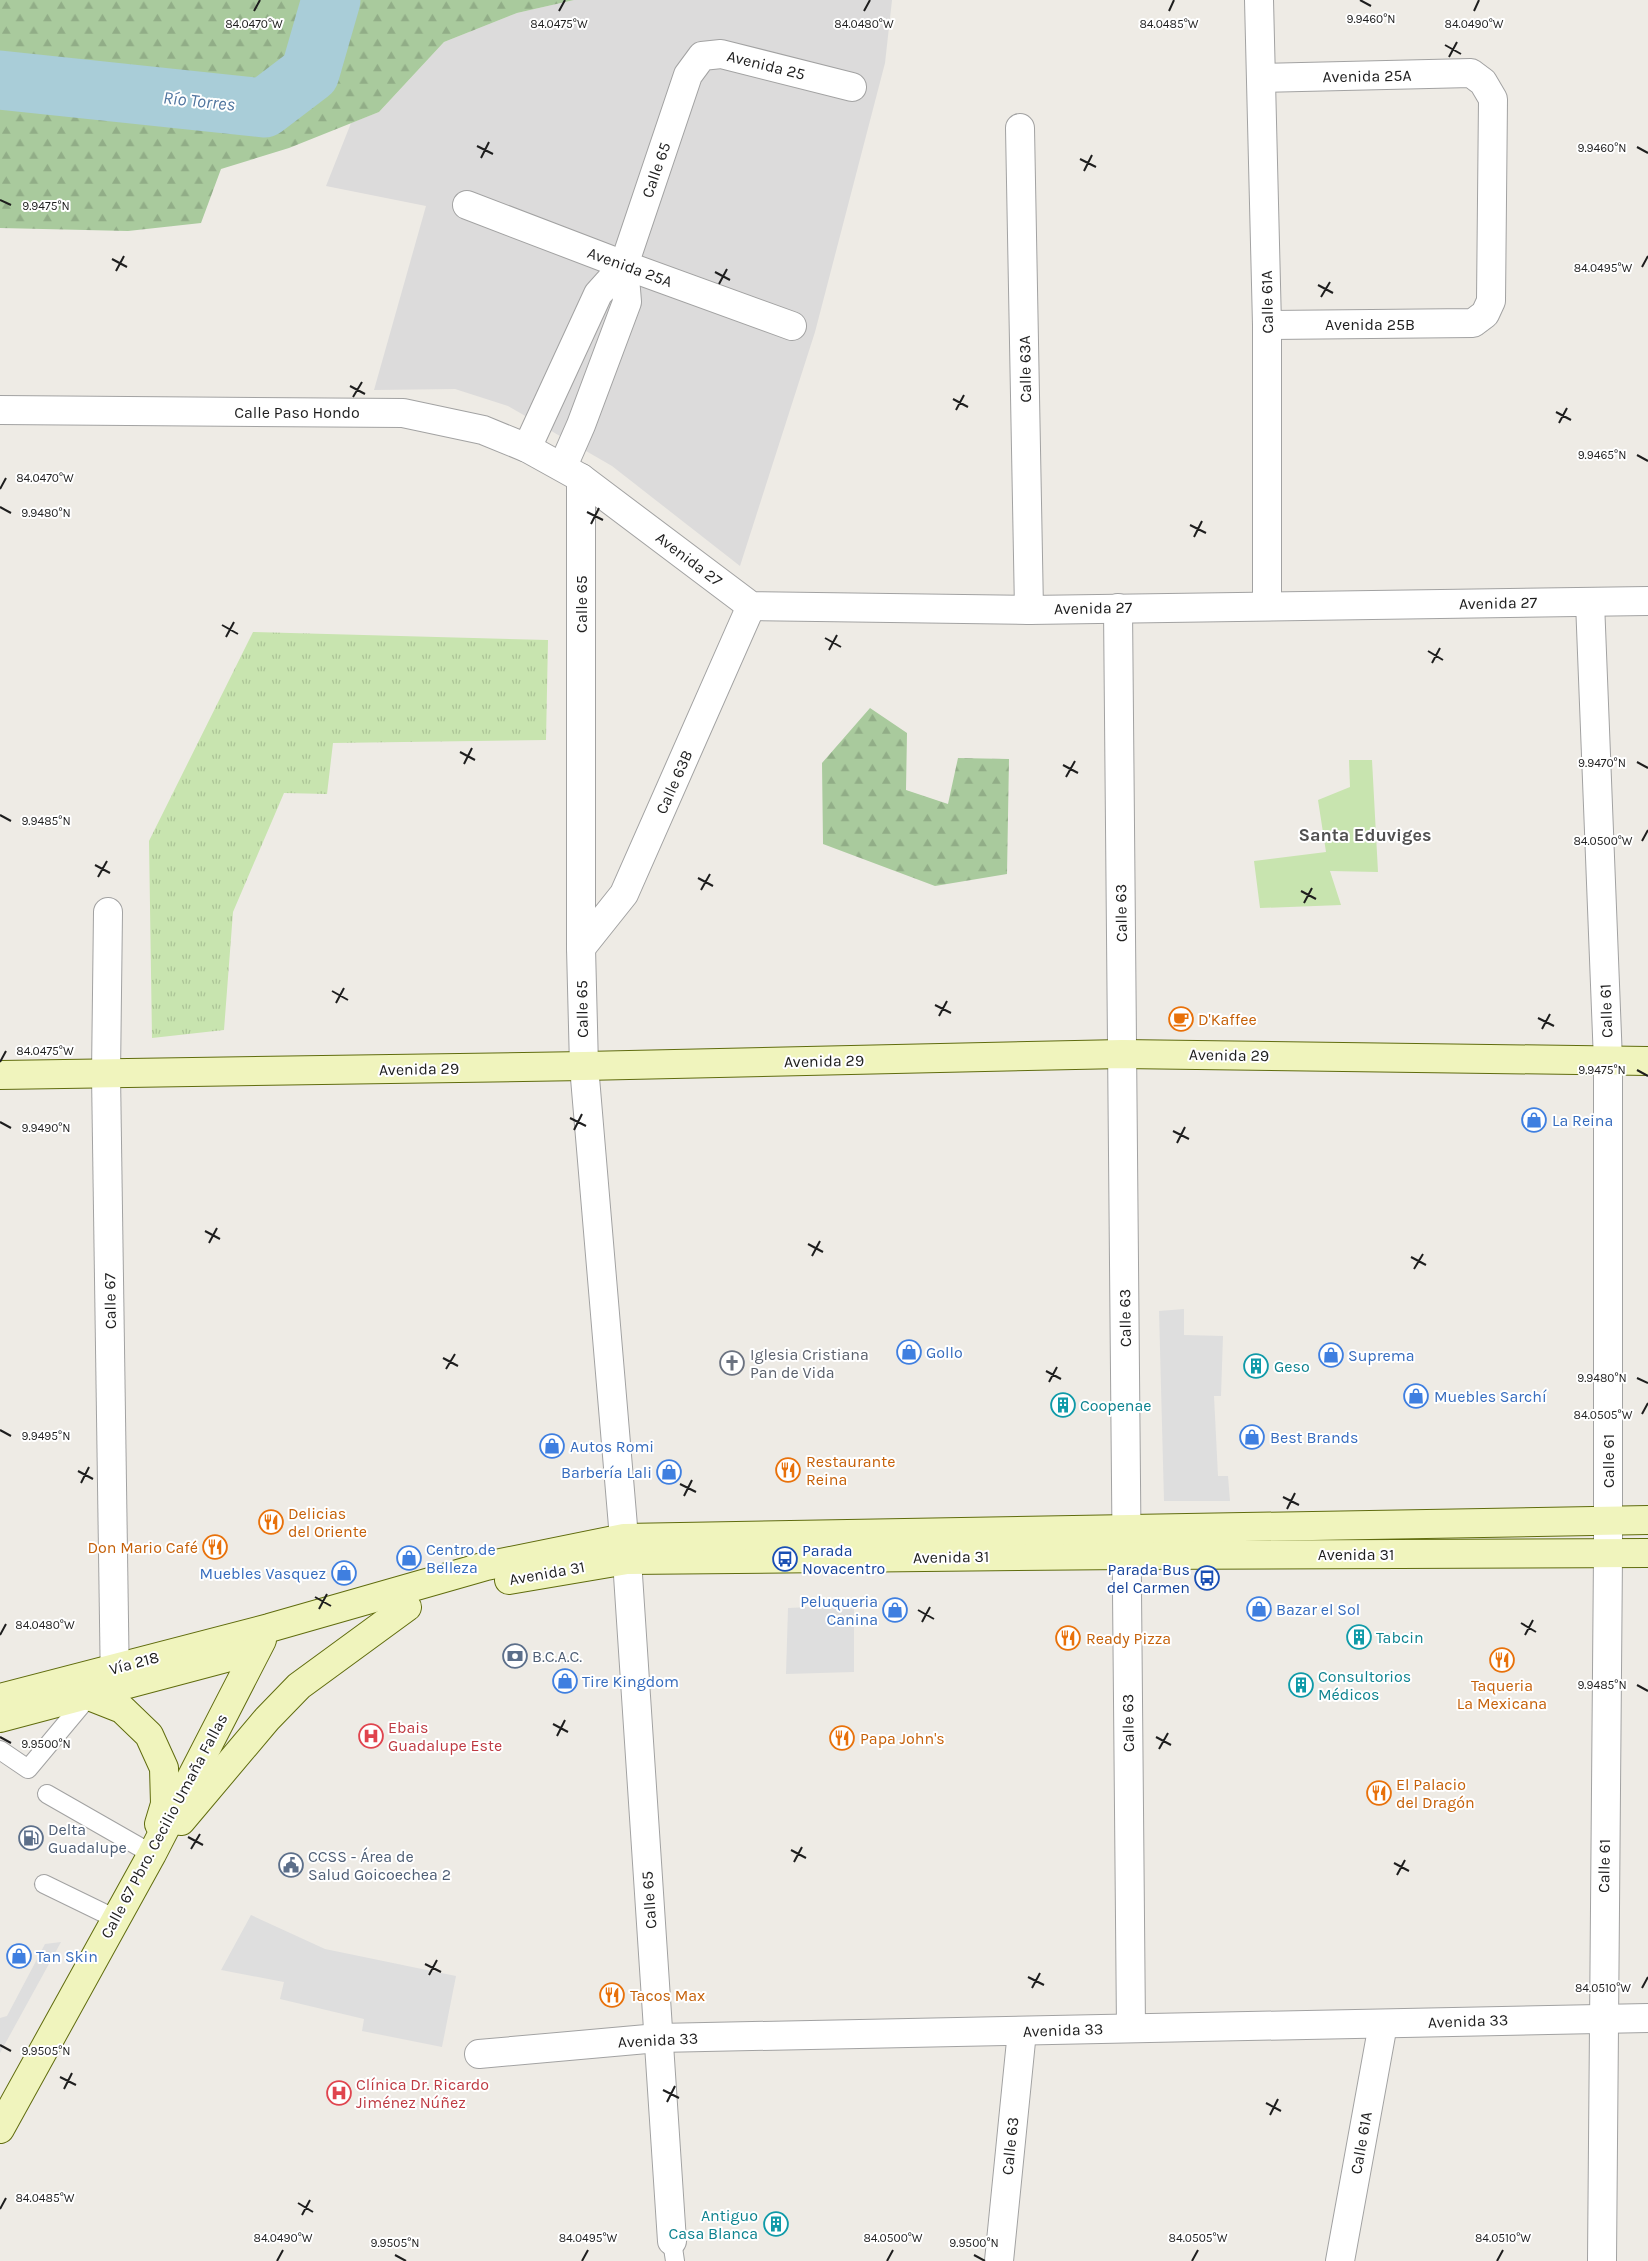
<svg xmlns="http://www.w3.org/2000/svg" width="1648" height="2261" viewBox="0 0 1648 2261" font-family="Karla,sans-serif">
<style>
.residential{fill:#dcdbdb}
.grass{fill:url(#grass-tufts)}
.forest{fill:url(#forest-firs)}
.garden{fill:#c8e4af}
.parking{fill:#dedede}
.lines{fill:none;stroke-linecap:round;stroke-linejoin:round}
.river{stroke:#a9cdd8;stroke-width:59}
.service-casing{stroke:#a2a2a2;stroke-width:20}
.minor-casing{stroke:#a2a2a2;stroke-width:30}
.tertiary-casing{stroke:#a2a2a2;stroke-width:30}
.secondary-casing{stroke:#606c0e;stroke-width:30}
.service{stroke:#fff;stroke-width:18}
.minor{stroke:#fff;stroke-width:28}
.tertiary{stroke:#fff;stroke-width:28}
.secondary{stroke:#f0f4bd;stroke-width:28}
.ticks{fill:none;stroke:#1e1e1e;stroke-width:2}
.labels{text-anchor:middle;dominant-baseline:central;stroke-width:4;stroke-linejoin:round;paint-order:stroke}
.street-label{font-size:16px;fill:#1e1e1e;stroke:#fff}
.food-label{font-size:16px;fill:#c56008;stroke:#fff;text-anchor:start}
.shop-label{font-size:16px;fill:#366cbe;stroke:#fff;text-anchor:start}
.worship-label{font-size:16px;fill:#5b616d;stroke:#fff;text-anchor:start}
.culture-label{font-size:16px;fill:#0d838f;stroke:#fff;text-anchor:start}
.transit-label{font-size:16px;fill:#164399;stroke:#fff;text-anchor:start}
.service-label{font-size:16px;fill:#4e5e75;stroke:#fff;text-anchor:start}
.health-label{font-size:16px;fill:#be3a42;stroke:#fff;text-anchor:start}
.water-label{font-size:18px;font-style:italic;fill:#50759f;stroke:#fff}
.neighbourhood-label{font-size:18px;font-weight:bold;fill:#515151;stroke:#fff}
.ticks-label{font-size:12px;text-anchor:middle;fill:#1e1e1e;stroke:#fff;stroke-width:4;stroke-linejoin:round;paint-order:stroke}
</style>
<defs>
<pattern id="grass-tufts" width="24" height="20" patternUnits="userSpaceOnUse" patternTransform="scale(1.25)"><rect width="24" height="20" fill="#c8e4af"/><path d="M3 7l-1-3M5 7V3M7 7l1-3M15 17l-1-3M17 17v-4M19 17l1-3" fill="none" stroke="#abc396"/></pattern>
<pattern id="forest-firs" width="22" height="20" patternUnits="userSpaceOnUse" patternTransform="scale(1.25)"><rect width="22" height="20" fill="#a9ca9d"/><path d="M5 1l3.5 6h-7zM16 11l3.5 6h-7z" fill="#91ad87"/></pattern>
</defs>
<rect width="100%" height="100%" fill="#eeebe5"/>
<!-- residential -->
<path class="residential" d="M574,0h318l-7,63 -70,269 -75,234 -128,-100 -104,-60 -53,-17 -81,1 52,-184 -100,-20 25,-63 28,-11 65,-70 73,-29z"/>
<!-- grass -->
<path class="grass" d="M253,632l295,8 -2,100 -213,3 -6,51 -43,-1 -51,119 -9,118 -72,8 -3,-197z"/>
<!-- forest -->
<g class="forest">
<path d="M0,0h574l-57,13 -73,29 -65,70 -90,36 -68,21 -20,54 -73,8 -128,-3z"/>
<path d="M870,708l37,25 -1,57 42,14 10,-46 51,1 -2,115 -72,12 -112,-42 -1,-81z"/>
</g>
<!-- garden -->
<path class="garden" d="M1349,760h23l6,112 -48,-1 11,34 -81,3 -6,-47 72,-9 -8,-52 32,-13z"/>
<!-- parking -->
<g class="parking">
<path d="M1184,1309v26l39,1 -2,60h-7l4,80h10l2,25h-66l-5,-190z"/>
<path d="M854,1605v67l-68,2 2,-66z"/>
<path d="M251,1915l74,34 131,27 -14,71 -80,-16 2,-12 -84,-20 4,-17 -63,-12z"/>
<path d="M61,1942l-61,111v-35l7,-2 38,-72z"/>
</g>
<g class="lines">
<!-- river -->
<path class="river" d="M0,80l264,28 46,-35 21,-73"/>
<!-- service casing -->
<g class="service-casing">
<g id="service">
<path d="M0,1750l28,19 61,-73"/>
<path d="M47,1794l105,60"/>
<path d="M44,1884l72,35"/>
<path d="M672,2241l3,20"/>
</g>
</g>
<!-- minor casing -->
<g class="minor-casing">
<g id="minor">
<path d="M1259,0l8,325v280"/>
<path d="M1262,78l209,-5 12,9 10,17 -2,202 -6,13 -12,9 -206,2"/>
<path d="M1020,128l9,482"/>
<path d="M467,205l157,60 168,61"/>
<path d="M0,410l403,3 80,17 44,18 54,30 170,128 278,4 619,-9"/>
<path d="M527,448l71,-154 26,-29"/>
<path d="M563,466l18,-41 46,-123 -3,-37 64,-190 14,-19 19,-2 131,33"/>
<path d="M581,478v470l3,118 40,472"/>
<path d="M1590,602l18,459v493l-6,707"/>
<path d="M1118,608l13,1420"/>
<path d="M581,948l43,-54 127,-288"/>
<path d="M106,1074l2,-162"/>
<path d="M627,1560l45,681"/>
<path d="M479,2054l179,-16 990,-20"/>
<path d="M999,2261l23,-230"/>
<path d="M1340,2261l43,-237"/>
</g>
</g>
<!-- tertiary casing -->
<g class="tertiary-casing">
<path id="tertiary" d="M106,1074l9,615"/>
</g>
<!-- secondary casing -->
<g class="secondary-casing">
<g id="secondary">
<path d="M0,1075l584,-9 538,-12 526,7"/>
<path d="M509,1580l118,-20 500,-5 521,-2"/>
<path d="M89,1696l33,13 27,26 15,33 1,36 -6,20"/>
<path d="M0,1698l269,-70 217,-62 138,-28 1024,-18"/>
<path d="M0,1718l241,-64"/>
<path d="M181,1821l86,-102 32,-33 108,-79"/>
<path d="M0,2129l152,-275 110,-214"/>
</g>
</g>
<!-- service -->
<use href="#service" class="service"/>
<!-- minor -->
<use href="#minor" class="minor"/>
<!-- tertiary -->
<use href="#tertiary" class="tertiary"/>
<!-- secondary -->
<use href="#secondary" class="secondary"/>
</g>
<!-- ticks -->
<path class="ticks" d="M1360,0l11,6M254,11l6,-11M559,11l6,-11M864,11l6,-11M1169,11l5,-11M1474,11l5,-11M1445,45l16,9M1449,57l8,-15M477,146l16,8M1637,147l11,6M481,158l8,-16M1080,159l16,8M1084,171l8,-16M0,200l11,5M112,259l15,8M1642,267l6,-11M116,271l8,-15M715,272l15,8M719,284l8,-15M1318,285l15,8M1321,297l9,-15M350,386l15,8M353,397l9,-15M953,399l15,8M956,410l8,-15M1556,412l15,8M1559,423l8,-15M1637,455l11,6M0,489l6,-11M0,507l11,6M587,512l16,8M591,524l8,-16M1190,525l16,8M1194,537l8,-16M222,625l16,9M226,637l8,-15M825,638l16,9M829,650l8,-15M1428,651l15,9M1432,663l8,-15M460,752l15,8M1637,762l11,6M464,764l8,-16M1063,765l15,8M1066,777l9,-16M0,815l11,6M1642,841l6,-11M95,865l15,8M98,877l9,-16M698,878l15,8M701,890l9,-16M1301,891l15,8M1304,903l8,-15M332,991l16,9M336,1003l8,-15M935,1005l16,8M939,1016l8,-15M1538,1018l16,8M1542,1029l8,-15M0,1062l6,-11M1637,1070l11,6M570,1118l16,8M0,1122l11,6M574,1130l8,-16M1173,1131l16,8M1177,1143l8,-16M205,1231l15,8M209,1243l8,-15M808,1244l15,8M812,1256l8,-15M1411,1257l15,8M1414,1269l9,-15M443,1358l15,8M446,1369l9,-15M1046,1371l15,8M1637,1378l11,5M1049,1382l8,-15M1642,1414l6,-11M0,1430l11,6M78,1471l15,8M81,1483l8,-16M680,1484l16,8M684,1496l8,-16M1283,1497l16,8M1287,1509l8,-16M315,1597l16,9M319,1609l8,-15M918,1610l16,9M922,1622l8,-15M1521,1623l15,9M0,1635l6,-11M1525,1635l8,-15M1637,1685l11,6M553,1724l15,8M557,1736l8,-16M0,1737l11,6M1156,1737l15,8M1159,1749l9,-16M188,1837l15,8M191,1849l9,-15M791,1850l15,8M794,1862l8,-15M1394,1863l15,8M1397,1875l8,-15M425,1964l16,8M429,1975l8,-15M1028,1977l16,8M1032,1988l8,-15M1642,1988l6,-11M0,2045l11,6M60,2077l16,8M64,2089l8,-16M663,2090l16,8M667,2102l8,-16M1266,2103l15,8M1270,2115l8,-16M298,2203l15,9M0,2209l6,-11M302,2215l8,-15M395,2255l11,6M974,2255l11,6M277,2261l6,-11M582,2261l6,-11M887,2261l6,-11M1192,2261l6,-11M1497,2261l6,-11"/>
<!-- icons -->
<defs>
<g id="cafe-ring" transform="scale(1.25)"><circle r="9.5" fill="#fff" stroke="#e8710a" stroke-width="1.5"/><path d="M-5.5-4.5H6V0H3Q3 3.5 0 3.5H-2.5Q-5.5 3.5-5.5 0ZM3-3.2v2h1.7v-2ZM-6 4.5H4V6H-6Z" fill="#e8710a"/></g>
<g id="shop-ring" transform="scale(1.25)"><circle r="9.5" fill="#fff" stroke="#3f7fe0" stroke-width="1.5"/><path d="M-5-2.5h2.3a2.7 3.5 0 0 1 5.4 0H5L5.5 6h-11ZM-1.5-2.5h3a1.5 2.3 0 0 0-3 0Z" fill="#3f7fe0"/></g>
<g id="church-ring" transform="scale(1.25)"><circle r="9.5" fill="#fff" stroke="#6b7280" stroke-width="1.5"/><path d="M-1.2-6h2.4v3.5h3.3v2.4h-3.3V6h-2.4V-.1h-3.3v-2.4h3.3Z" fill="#6b7280"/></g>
<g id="building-ring" transform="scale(1.25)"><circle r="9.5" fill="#fff" stroke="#0f9aa8" stroke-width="1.5"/><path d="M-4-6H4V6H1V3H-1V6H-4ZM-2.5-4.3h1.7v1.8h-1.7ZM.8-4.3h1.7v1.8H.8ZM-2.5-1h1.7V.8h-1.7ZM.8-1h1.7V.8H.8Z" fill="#0f9aa8"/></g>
<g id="restaurant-ring" transform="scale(1.25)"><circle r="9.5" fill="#fff" stroke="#e8710a" stroke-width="1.5"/><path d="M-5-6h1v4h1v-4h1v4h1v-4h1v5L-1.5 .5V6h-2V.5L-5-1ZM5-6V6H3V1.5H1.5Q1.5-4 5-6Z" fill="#e8710a"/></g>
<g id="bus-ring" transform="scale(1.25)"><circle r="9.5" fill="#fff" stroke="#1a4fb4" stroke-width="1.5"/><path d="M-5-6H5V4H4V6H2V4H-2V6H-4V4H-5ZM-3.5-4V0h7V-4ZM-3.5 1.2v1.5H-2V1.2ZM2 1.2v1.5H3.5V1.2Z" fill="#1a4fb4"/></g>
<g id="bank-ring" transform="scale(1.25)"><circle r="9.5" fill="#fff" stroke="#5c6f8a" stroke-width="1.5"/><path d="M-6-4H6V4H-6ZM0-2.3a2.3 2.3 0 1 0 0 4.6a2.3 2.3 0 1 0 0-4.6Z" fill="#5c6f8a"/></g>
<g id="hospital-ring" transform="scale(1.25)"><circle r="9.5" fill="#fff" stroke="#e0444e" stroke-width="1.5"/><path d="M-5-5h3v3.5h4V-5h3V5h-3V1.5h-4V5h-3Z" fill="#e0444e"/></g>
<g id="fuel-ring" transform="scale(1.25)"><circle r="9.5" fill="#fff" stroke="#5c6f8a" stroke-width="1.5"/><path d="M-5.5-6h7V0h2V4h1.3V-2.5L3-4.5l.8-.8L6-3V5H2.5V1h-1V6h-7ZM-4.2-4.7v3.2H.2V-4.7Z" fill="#5c6f8a"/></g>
<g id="civic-ring" transform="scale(1.25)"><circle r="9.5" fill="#fff" stroke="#5c6f8a" stroke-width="1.5"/><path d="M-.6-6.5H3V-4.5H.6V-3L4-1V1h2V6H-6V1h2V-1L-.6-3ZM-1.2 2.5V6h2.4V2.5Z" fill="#5c6f8a"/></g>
</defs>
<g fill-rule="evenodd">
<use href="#cafe-ring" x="1181" y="1019"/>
<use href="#shop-ring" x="1534" y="1120"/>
<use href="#shop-ring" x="909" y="1352"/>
<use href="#shop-ring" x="1331" y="1355"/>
<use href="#church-ring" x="732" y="1363"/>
<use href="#building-ring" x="1256" y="1366"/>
<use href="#shop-ring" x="1416" y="1396"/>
<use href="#building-ring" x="1063" y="1405"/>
<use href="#shop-ring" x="1252" y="1437"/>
<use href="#shop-ring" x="552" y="1446"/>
<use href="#restaurant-ring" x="788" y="1470"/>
<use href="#shop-ring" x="669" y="1472"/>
<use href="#restaurant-ring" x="271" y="1522"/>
<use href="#restaurant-ring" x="215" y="1547"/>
<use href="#shop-ring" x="409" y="1558"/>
<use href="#bus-ring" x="785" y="1559"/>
<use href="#shop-ring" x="344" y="1573"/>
<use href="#bus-ring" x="1207" y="1578"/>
<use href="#shop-ring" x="1259" y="1609"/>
<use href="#shop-ring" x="895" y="1610"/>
<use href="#building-ring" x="1359" y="1637"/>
<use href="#restaurant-ring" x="1068" y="1638"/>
<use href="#bank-ring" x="515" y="1656"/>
<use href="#restaurant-ring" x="1502" y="1660"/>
<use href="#shop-ring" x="565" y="1681"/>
<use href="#building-ring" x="1301" y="1685"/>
<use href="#hospital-ring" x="371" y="1736"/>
<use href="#restaurant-ring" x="842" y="1738"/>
<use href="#restaurant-ring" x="1379" y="1793"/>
<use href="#fuel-ring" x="31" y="1838"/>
<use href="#civic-ring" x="291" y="1865"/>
<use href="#shop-ring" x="19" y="1956"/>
<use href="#restaurant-ring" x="612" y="1995"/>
<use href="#hospital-ring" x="339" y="2093"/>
<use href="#building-ring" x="776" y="2224"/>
</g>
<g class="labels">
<!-- street labels -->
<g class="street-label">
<text transform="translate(766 65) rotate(14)">Avenida 25</text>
<text transform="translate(1367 76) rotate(-1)">Avenida 25A</text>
<text transform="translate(656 170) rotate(-71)">Calle 65</text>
<text transform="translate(630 267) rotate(20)">Avenida 25A</text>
<text transform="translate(1267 302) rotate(-91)">Calle 61A</text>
<text x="1370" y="324">Avenida 25B</text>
<text transform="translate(1025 369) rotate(-91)">Calle 63A</text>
<text x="297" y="412">Calle Paso Hondo</text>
<text transform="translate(689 559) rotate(37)">Avenida 27</text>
<text transform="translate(1498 603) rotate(-1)">Avenida 27</text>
<text transform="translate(581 604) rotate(-90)">Calle 65</text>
<text transform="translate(1093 608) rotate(-1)">Avenida 27</text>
<text transform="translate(674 782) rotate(-66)">Calle 63B</text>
<text transform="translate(1121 913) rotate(-91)">Calle 63</text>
<text transform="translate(582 1009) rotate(-91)">Calle 65</text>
<text transform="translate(1606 1011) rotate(-92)">Calle 61</text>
<text transform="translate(1229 1055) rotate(1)">Avenida 29</text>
<text transform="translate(824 1061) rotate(-1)">Avenida 29</text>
<text transform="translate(419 1069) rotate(-1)">Avenida 29</text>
<text transform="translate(110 1301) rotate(-91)">Calle 67</text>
<text transform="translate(1125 1318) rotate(-91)">Calle 63</text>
<text transform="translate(1608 1461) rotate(-90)">Calle 61</text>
<text x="1356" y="1554">Avenida 31</text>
<text transform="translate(951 1557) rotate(-1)">Avenida 31</text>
<text transform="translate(547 1573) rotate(-10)">Avenida 31</text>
<text transform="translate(134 1663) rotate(-15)">Vía 218</text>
<text transform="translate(1128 1723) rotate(-91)">Calle 63</text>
<text transform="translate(164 1826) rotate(-62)">Calle 67 Pbro. Cecilio Umaña Fallas</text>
<text transform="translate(1604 1866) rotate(-89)">Calle 61</text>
<text transform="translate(649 1900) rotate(-94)">Calle 65</text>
<text transform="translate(1468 2021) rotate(-2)">Avenida 33</text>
<text transform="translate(1063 2030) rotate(-2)">Avenida 33</text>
<text transform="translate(658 2040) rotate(-3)">Avenida 33</text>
<text transform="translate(1361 2143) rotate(-80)">Calle 61A</text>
<text transform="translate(1010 2146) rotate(-84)">Calle 63</text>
</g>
<!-- food labels -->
<g class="food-label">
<text x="1198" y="1019">D'Kaffee</text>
<text x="806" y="1461">Restaurante<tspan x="806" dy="18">Reina</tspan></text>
<text x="288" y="1513">Delicias<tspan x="288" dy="18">del Oriente</tspan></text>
<text x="198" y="1547" text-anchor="end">Don Mario Café</text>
<text x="1086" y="1638">Ready Pizza</text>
<text x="1502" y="1685" text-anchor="middle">Taqueria<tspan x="1502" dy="18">La Mexicana</tspan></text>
<text x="860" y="1738">Papa John's</text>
<text x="1396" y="1784">El Palacio<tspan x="1396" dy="18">del Dragón</tspan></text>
<text x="630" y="1995">Tacos Max</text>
</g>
<!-- shop labels -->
<g class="shop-label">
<text x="1552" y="1120">La Reina</text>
<text x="926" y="1352">Gollo</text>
<text x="1348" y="1355">Suprema</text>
<text x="1434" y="1396">Muebles Sarchí</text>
<text x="1270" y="1437">Best Brands</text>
<text x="570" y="1446">Autos Romi</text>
<text x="652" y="1472" text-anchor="end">Barbería Lali</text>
<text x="426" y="1549">Centro de<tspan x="426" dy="18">Belleza</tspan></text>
<text x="326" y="1573" text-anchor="end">Muebles Vasquez</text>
<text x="878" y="1601" text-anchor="end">Peluqueria<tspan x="878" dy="18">Canina</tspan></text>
<text x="1276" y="1609">Bazar el Sol</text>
<text x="582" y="1681">Tire Kingdom</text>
<text x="36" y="1956">Tan Skin</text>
</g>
<!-- worship labels -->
<g class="worship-label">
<text x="750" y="1354">Iglesia Cristiana<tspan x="750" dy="18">Pan de Vida</tspan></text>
</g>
<!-- culture labels -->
<g class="culture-label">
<text x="1274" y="1366">Geso</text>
<text x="1080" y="1405">Coopenae</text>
<text x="1376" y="1637">Tabcin</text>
<text x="1318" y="1676">Consultorios<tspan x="1318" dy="18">Médicos</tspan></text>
<text x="758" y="2215" text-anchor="end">Antiguo<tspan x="758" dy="18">Casa Blanca</tspan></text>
</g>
<!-- transit labels -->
<g class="transit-label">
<text x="802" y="1550">Parada<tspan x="802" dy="18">Novacentro</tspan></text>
<text x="1190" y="1569" text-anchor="end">Parada Bus<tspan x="1190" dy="18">del Carmen</tspan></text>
</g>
<!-- service labels -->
<g class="service-label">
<text x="532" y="1656">B.C.A.C.</text>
<text x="48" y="1829">Delta<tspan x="48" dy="18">Guadalupe</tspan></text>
<text x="308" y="1856">CCSS - Área de<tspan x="308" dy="18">Salud Goicoechea 2</tspan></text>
</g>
<!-- health labels -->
<g class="health-label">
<text x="388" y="1727">Ebais<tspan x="388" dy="18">Guadalupe Este</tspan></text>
<text x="356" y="2084">Clínica Dr. Ricardo<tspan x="356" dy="18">Jiménez Núñez</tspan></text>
</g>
<!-- water labels -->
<g class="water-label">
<text transform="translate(199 101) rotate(6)">Río Torres</text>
</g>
<!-- neighbourhood labels -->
<g class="neighbourhood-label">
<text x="1365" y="835">Santa Eduviges</text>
</g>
</g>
<g class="ticks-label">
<text x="1371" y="23">9.9460°N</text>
<text x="254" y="28">84.0470°W</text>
<text x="559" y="28">84.0475°W</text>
<text x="864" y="28">84.0480°W</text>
<text x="1169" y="28">84.0485°W</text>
<text x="1474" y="28">84.0490°W</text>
<text x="1602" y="152">9.9460°N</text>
<text x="46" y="210">9.9475°N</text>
<text x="1603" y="272">84.0495°W</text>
<text x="1602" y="459">9.9465°N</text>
<text x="45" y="482">84.0470°W</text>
<text x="46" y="517">9.9480°N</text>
<text x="1602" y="767">9.9470°N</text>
<text x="46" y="825">9.9485°N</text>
<text x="1603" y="845">84.0500°W</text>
<text x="45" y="1055">84.0475°W</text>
<text x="1602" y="1074">9.9475°N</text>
<text x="46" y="1132">9.9490°N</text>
<text x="1602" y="1382">9.9480°N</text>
<text x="1603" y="1419">84.0505°W</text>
<text x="46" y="1440">9.9495°N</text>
<text x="45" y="1629">84.0480°W</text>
<text x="1602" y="1689">9.9485°N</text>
<text x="46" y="1748">9.9500°N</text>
<text x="1603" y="1992">84.0510°W</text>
<text x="46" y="2055">9.9505°N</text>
<text x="45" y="2202">84.0485°W</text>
<text x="283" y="2242">84.0490°W</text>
<text x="588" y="2242">84.0495°W</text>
<text x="893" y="2242">84.0500°W</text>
<text x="1198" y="2242">84.0505°W</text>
<text x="1503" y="2242">84.0510°W</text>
<text x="395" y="2247">9.9505°N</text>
<text x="974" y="2247">9.9500°N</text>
</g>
</svg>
